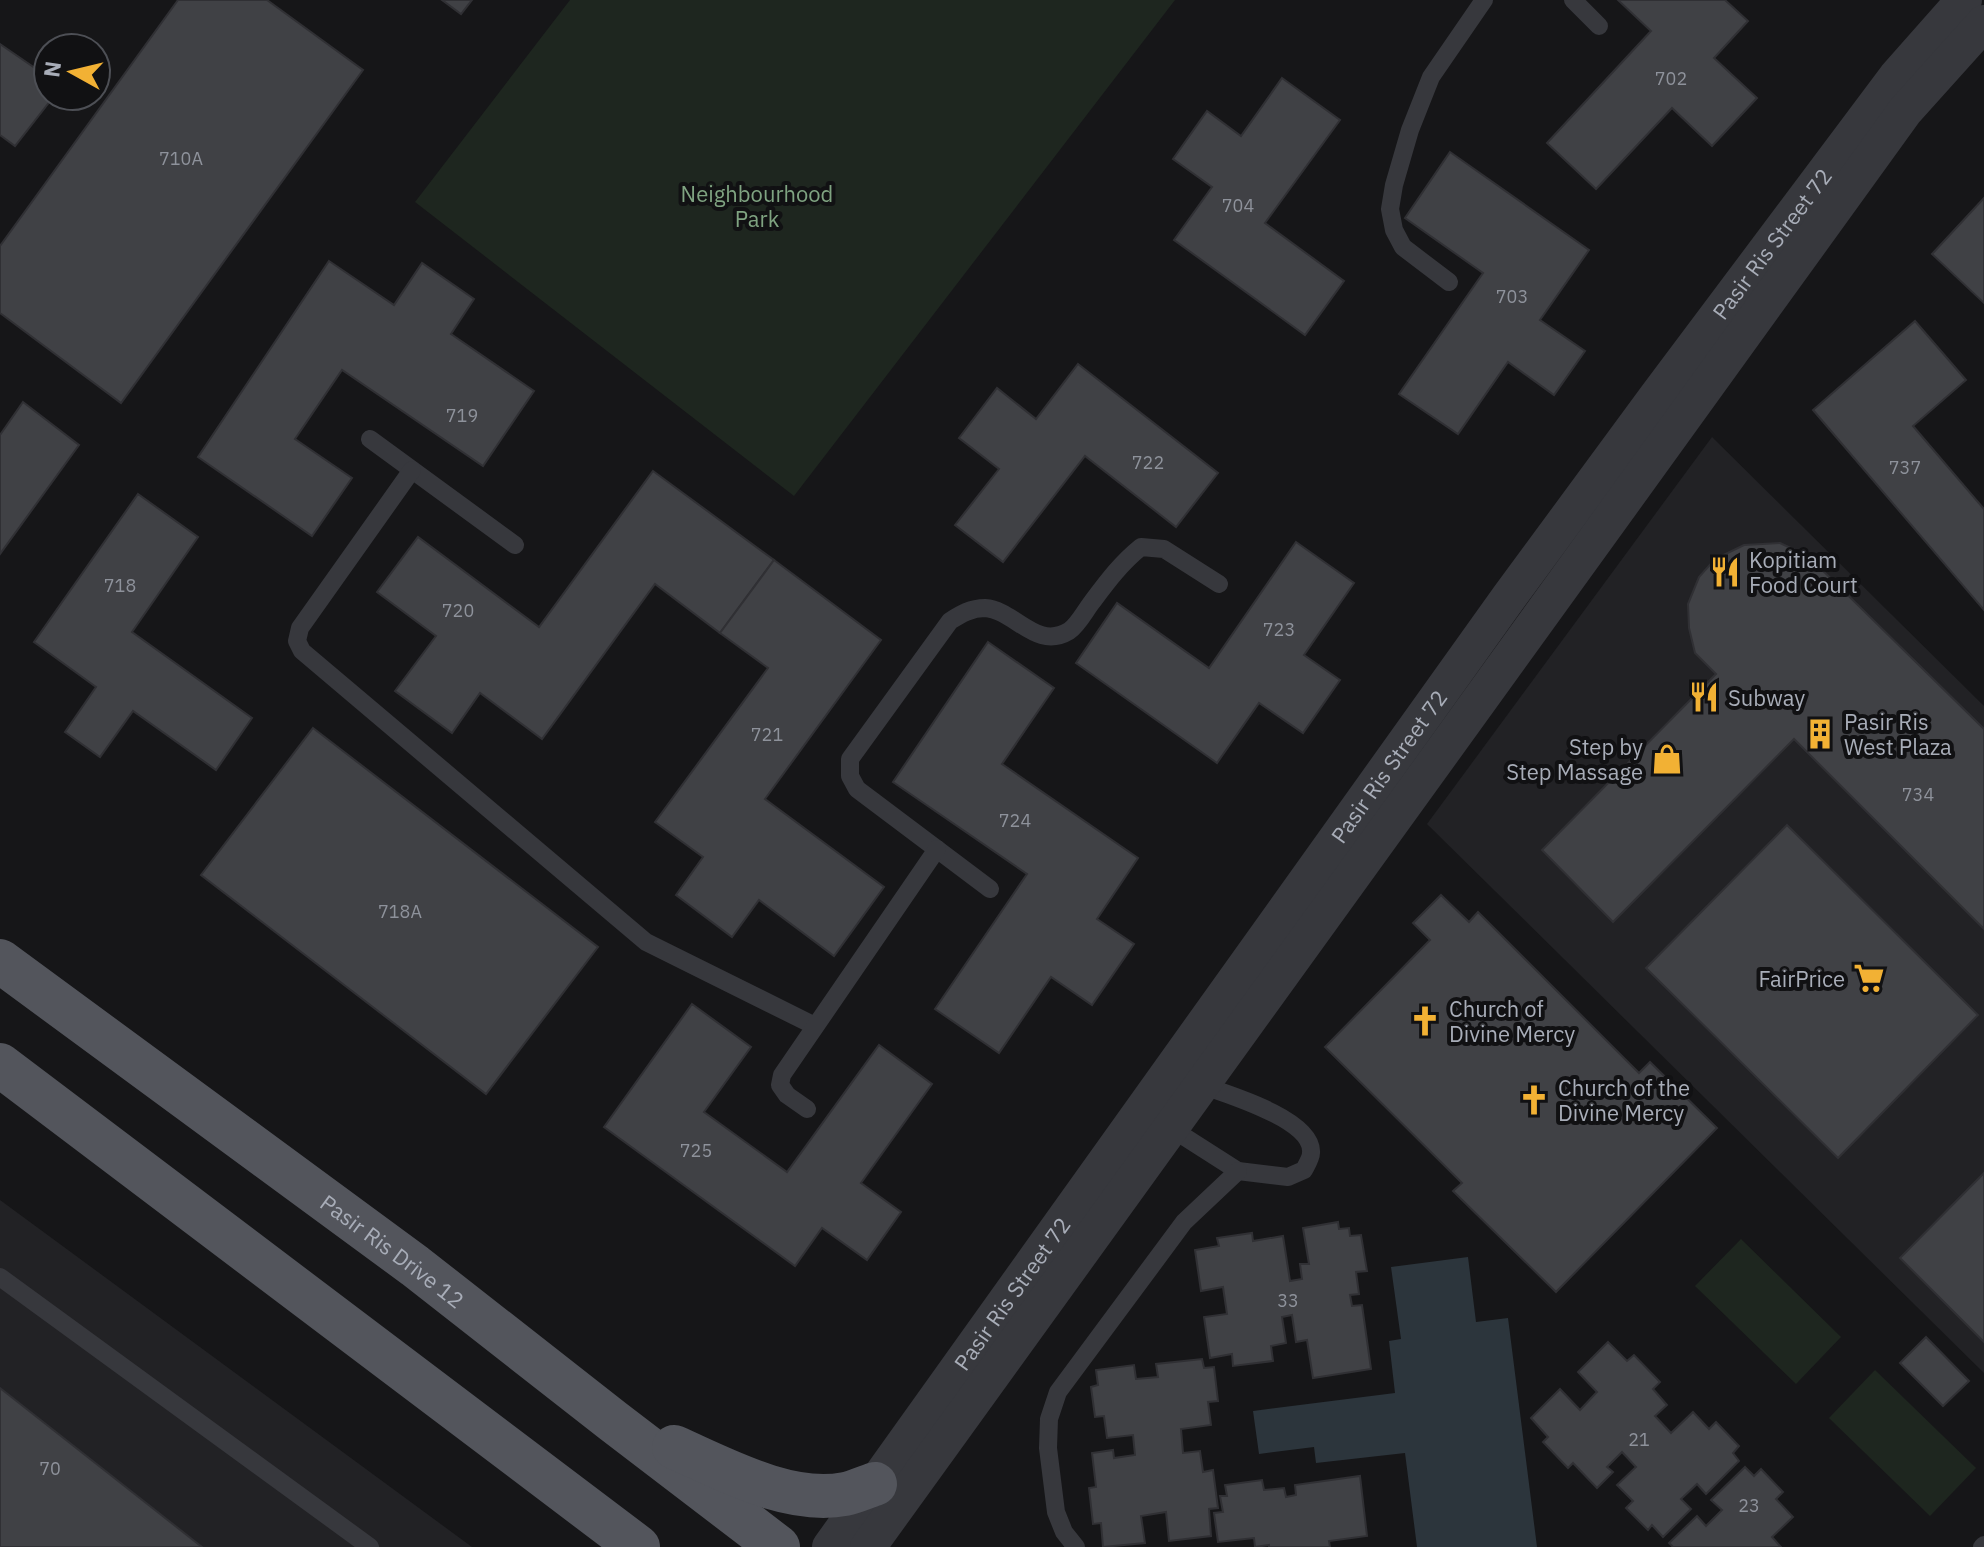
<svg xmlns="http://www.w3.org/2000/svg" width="1984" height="1547" viewBox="0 0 1984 1547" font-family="'IBM Plex Sans',sans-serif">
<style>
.built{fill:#222225}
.green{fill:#1e261f}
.water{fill:#2c353c}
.building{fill:#404145;stroke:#303034;stroke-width:2}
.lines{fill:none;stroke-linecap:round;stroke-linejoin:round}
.service{stroke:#37383d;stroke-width:18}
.minor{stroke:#37383d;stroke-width:36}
.primary{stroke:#53555c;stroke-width:44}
.labels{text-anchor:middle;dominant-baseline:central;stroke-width:8;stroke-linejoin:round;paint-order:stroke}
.number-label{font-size:18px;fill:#8e929b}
.park-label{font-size:22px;fill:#7fa381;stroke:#111113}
.street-label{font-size:22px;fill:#a8adb8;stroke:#111113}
.poi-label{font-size:22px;fill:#a8adb8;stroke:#111113;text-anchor:start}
</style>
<rect width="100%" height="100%" fill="#161618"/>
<!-- built -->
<g class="built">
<path d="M1712,437l272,269v667l-557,-549z"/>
<path d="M0,1200l472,347h-472z"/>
</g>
<!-- green -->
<g class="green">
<path d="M570,0h605l-381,496 -379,-294z"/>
<path d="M1741,1239l100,98 -45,47 -101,-98z"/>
<path d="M1875,1370l101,98 -46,48 -101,-98z"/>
</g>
<!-- water -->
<path class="water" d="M1468,1257l8,65 32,-4 29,229h-120l-12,-94 -89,10 -2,-16 -55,7 -6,-43 142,-18 -6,-52 12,-2 -10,-72z"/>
<!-- building -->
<g class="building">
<path d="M178,0h89l96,70 -242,333 -121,-90v-67z"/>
<path d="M442,0h30l-11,14z"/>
<path d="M1618,0h107l23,21 -34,37 43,40 -45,48 -40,-38 -76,81 -49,-46 104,-112z"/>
<path d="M0,44l48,33v19h6l-39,50 -15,-11z"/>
<path d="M1282,78l58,42 -75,103 79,58 -39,54 -131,-95 38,-53 -39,-28 34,-48 34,25z"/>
<path d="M1450,152l139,98 -49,70 45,31 -31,44 -46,-33 -50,72 -59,-40 84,-121 -78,-55z"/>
<path d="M1984,198v105l-52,-49z"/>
<path d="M329,261l65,44 28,-42 52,36 -23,35 83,57 -51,75 -141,-96 -47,69 57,39 -40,58 -114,-79z"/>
<path d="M1915,321l51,59 -53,46 71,83v101l-171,-200z"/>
<path d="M1078,364l140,109 -42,54 -91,-71 -82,106 -48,-37 44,-56 -40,-31 38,-50 39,31z"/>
<path d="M23,402l56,43 -79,109v-119z"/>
<path d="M653,471l121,89 -54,73 -65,-49 -113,155 -62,-46 -28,40 -57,-42 41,-55 -59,-44 41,-55 121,90z"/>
<path d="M138,494l60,43 -66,95 120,86 -36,52 -83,-59 -33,46 -35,-25 31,-45 -62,-45z"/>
<path d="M1296,542l58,41 -50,72 36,25 -37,53 -44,-30 -42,60 -141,-100 41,-60 92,65z"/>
<path d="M1780,543l28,13 176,173v200l-190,-190 -181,183 -71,-72 174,-176 -21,-21 -6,-25 -1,-24 11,-27 16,-18 29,-14z"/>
<path d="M774,560l107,80 -116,159 119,88 -50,69 -75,-56 -27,37 -56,-42 27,-38 -48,-35 113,-154 -48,-35z"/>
<path d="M988,642l66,46 -52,76 136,94 -41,61 37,25 -42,61 -41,-28 -52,76 -64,-44 92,-135 -134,-92z"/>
<path d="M313,728l285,219 -112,147 -285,-219z"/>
<path d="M1787,825l191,190 -140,143 -192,-190z"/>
<path d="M1441,895l28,27 9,-10 161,161 11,-11 67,66 -161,164 -103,-101 9,-8 -137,-136 105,-107 -17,-17z"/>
<path d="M692,1004l59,43 -47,65 83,60 92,-127 53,39 -71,99 40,29 -34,48 -45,-32 -27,38 -191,-139z"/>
<path d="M1984,1173v169l-84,-84z"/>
<path d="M1338,1222l1,7 10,-1 1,8 11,-1 6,36 -11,1 3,22 -9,1 2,11 10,-1 9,64 -58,9 -6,-38 -11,2 -4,-27 -10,2 4,26 -15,3 2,15 -40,5 -1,-12 -22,4 -6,-41 23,-3 -4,-27 -22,4 -6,-41 24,-4 -2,-8 35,-5 1,8 30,-5 7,45 12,-2 -2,-15h9l-6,-36z"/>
<path d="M1926,1337l43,44 -26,25 -43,-43z"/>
<path d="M1608,1342l19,19 7,-6 26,27 -7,7 14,16 -12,11 16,17 22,-21 16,17 7,-7 23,24 -6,7 6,8 -33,33 -9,-10 -16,15 10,10 -28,28 -11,-12 -4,5 -22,-22 7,-7 -16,-16 19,-18 -14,-15 -15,15 6,5 -16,16 -24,-25 -5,5 -25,-26 5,-5 -17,-19 29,-29 20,21 17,-18 -19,-20z"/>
<path d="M1202,1359l2,9 10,-1 4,34 -10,1 3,23 -30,4 2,24 17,-2 3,21 10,-2 5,38 -9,1 2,27 -42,5 -3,-29 -25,4 4,27 -42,4 -2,-24 -8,1 -4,-36 7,-1 -4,-34 21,-3 1,8 21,-3 -2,-20 -26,3 -3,-22 -9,1 -4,-30 7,-2 -2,-15 38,-5 2,14 22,-2 -2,-13z"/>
<path d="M0,1388l202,159h-202z"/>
<path d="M1745,1467l9,9 7,-7 22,23 -7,7 17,18 -21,20 9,10h-108l-4,-4 28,-27 9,10 16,-16 -11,-10z"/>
<path d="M1360,1476l7,60 -38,5 1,6h-61v-2l-14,2 -1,-9 -36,4 -4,-29 9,-1 -3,-16h7l-2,-11 37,-5 2,10 20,-2 2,9 10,-2 -1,-10z"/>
</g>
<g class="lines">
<!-- service -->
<g class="service">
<path d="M1573,0l26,26"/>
<path d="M1449,282l-46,-35 -9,-17 -4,-21 4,-24 16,-55 21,-53 53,-77"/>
<path d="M370,439l145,106"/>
<path d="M412,470l-112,158 -3,13 5,10 344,291 169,84"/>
<path d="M990,889l-133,-100 -7,-13v-17l100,-138c11,-7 21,-13 35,-13 30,2 51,43 84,23 9,-6 16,-20 23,-29 15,-20 29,-39 49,-55l23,2 55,35"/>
<path d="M807,1109l-20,-14 -7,-10 2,-10 155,-226"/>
<path d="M1166,1125l72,46 50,6 16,-7c2,-4 7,-12 7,-17 3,-34 -87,-60 -113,-69"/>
<path d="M0,1277l370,270"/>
<path d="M1076,1547l-12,-15 -8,-20 -8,-64 1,-29 9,-27 126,-170 54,-51"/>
<path d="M1982,1547l2,-2"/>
</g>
<!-- minor -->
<g class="minor">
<path id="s1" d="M830,1547l679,-950 148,-201 239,-319 68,-77"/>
<path d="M868,1547l1037,-1436 79,-88"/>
</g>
<!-- primary -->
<g class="primary">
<path id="s2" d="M0,961l415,305 198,155 165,126"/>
<path d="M0,1065l638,482"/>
<path d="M674,1447c50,22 115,58 171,47 10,-2 20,-7 30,-10"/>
</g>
</g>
<!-- icons -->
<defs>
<g id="restaurant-bare" transform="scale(2.4)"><path d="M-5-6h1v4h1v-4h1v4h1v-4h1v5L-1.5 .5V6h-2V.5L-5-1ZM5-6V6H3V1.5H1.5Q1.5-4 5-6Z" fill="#f2b134" stroke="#111113" stroke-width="2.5" paint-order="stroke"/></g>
<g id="building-bare" transform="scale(2.4)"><path d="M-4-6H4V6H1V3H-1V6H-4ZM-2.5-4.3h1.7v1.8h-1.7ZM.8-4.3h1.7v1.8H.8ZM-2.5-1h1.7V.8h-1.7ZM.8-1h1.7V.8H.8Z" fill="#f2b134" stroke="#111113" stroke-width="2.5" paint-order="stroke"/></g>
<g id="shop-bare" transform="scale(2.4)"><path d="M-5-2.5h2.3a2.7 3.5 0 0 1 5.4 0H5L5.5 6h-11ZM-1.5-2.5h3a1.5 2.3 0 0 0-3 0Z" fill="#f2b134" stroke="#111113" stroke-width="2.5" paint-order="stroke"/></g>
<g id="supermarket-bare" transform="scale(2.4)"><path d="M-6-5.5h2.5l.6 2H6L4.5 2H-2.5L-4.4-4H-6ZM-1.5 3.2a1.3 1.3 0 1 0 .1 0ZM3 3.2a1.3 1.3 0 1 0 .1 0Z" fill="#f2b134" stroke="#111113" stroke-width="2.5" paint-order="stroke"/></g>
<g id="church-bare" transform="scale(2.4)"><path d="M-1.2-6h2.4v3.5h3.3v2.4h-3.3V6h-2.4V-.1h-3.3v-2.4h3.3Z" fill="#f2b134" stroke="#111113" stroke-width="2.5" paint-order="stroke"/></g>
</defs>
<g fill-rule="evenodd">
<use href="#restaurant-bare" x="1725" y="572"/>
<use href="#restaurant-bare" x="1704" y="697"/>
<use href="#building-bare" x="1820" y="734"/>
<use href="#shop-bare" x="1667" y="759"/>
<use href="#supermarket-bare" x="1869" y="978"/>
<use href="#church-bare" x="1425" y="1021"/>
<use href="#church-bare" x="1534" y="1100"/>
</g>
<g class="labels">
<!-- number labels -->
<g class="number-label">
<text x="1671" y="78">702</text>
<text x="181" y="158">710A</text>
<text x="1238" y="205">704</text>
<text x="1512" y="296">703</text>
<text x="462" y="415">719</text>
<text x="1148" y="462">722</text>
<text x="1905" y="467">737</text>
<text x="120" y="585">718</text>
<text x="458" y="610">720</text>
<text x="1279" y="629">723</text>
<text x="767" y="734">721</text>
<text x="1918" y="794">734</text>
<text x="1015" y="820">724</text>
<text x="400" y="911">718A</text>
<text x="696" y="1150">725</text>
<text x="1288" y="1300">33</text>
<text x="1639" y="1439">21</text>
<text x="50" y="1468">70</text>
<text x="1749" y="1505">23</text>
</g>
<!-- park labels -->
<g class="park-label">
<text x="757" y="193">Neighbourhood<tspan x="757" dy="25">Park</tspan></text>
</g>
<!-- street labels -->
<g class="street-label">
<text stroke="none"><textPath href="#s1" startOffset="1608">Pasir Ris Street 72</textPath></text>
<text stroke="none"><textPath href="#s1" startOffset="960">Pasir Ris Street 72</textPath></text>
<text stroke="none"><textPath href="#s2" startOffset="488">Pasir Ris Drive 12</textPath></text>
<text stroke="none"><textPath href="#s1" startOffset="312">Pasir Ris Street 72</textPath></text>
</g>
<!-- poi labels -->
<g class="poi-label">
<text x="1749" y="559">Kopitiam<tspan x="1749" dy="25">Food Court</tspan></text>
<text x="1728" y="697">Subway</text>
<text x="1844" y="721">Pasir Ris<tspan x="1844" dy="25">West Plaza</tspan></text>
<text x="1643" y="746" text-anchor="end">Step by<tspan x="1643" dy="25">Step Massage</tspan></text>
<text x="1845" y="978" text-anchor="end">FairPrice</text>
<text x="1449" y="1008">Church of<tspan x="1449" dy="25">Divine Mercy</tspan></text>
<text x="1558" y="1087">Church of the<tspan x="1558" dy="25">Divine Mercy</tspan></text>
</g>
</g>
<!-- north arrow -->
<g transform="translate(72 72) rotate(278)"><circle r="38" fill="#111113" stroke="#4d4f55" stroke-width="2"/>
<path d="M0-6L14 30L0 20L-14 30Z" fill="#f2b134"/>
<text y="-12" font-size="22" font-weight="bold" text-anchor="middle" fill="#a8adb8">N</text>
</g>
</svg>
